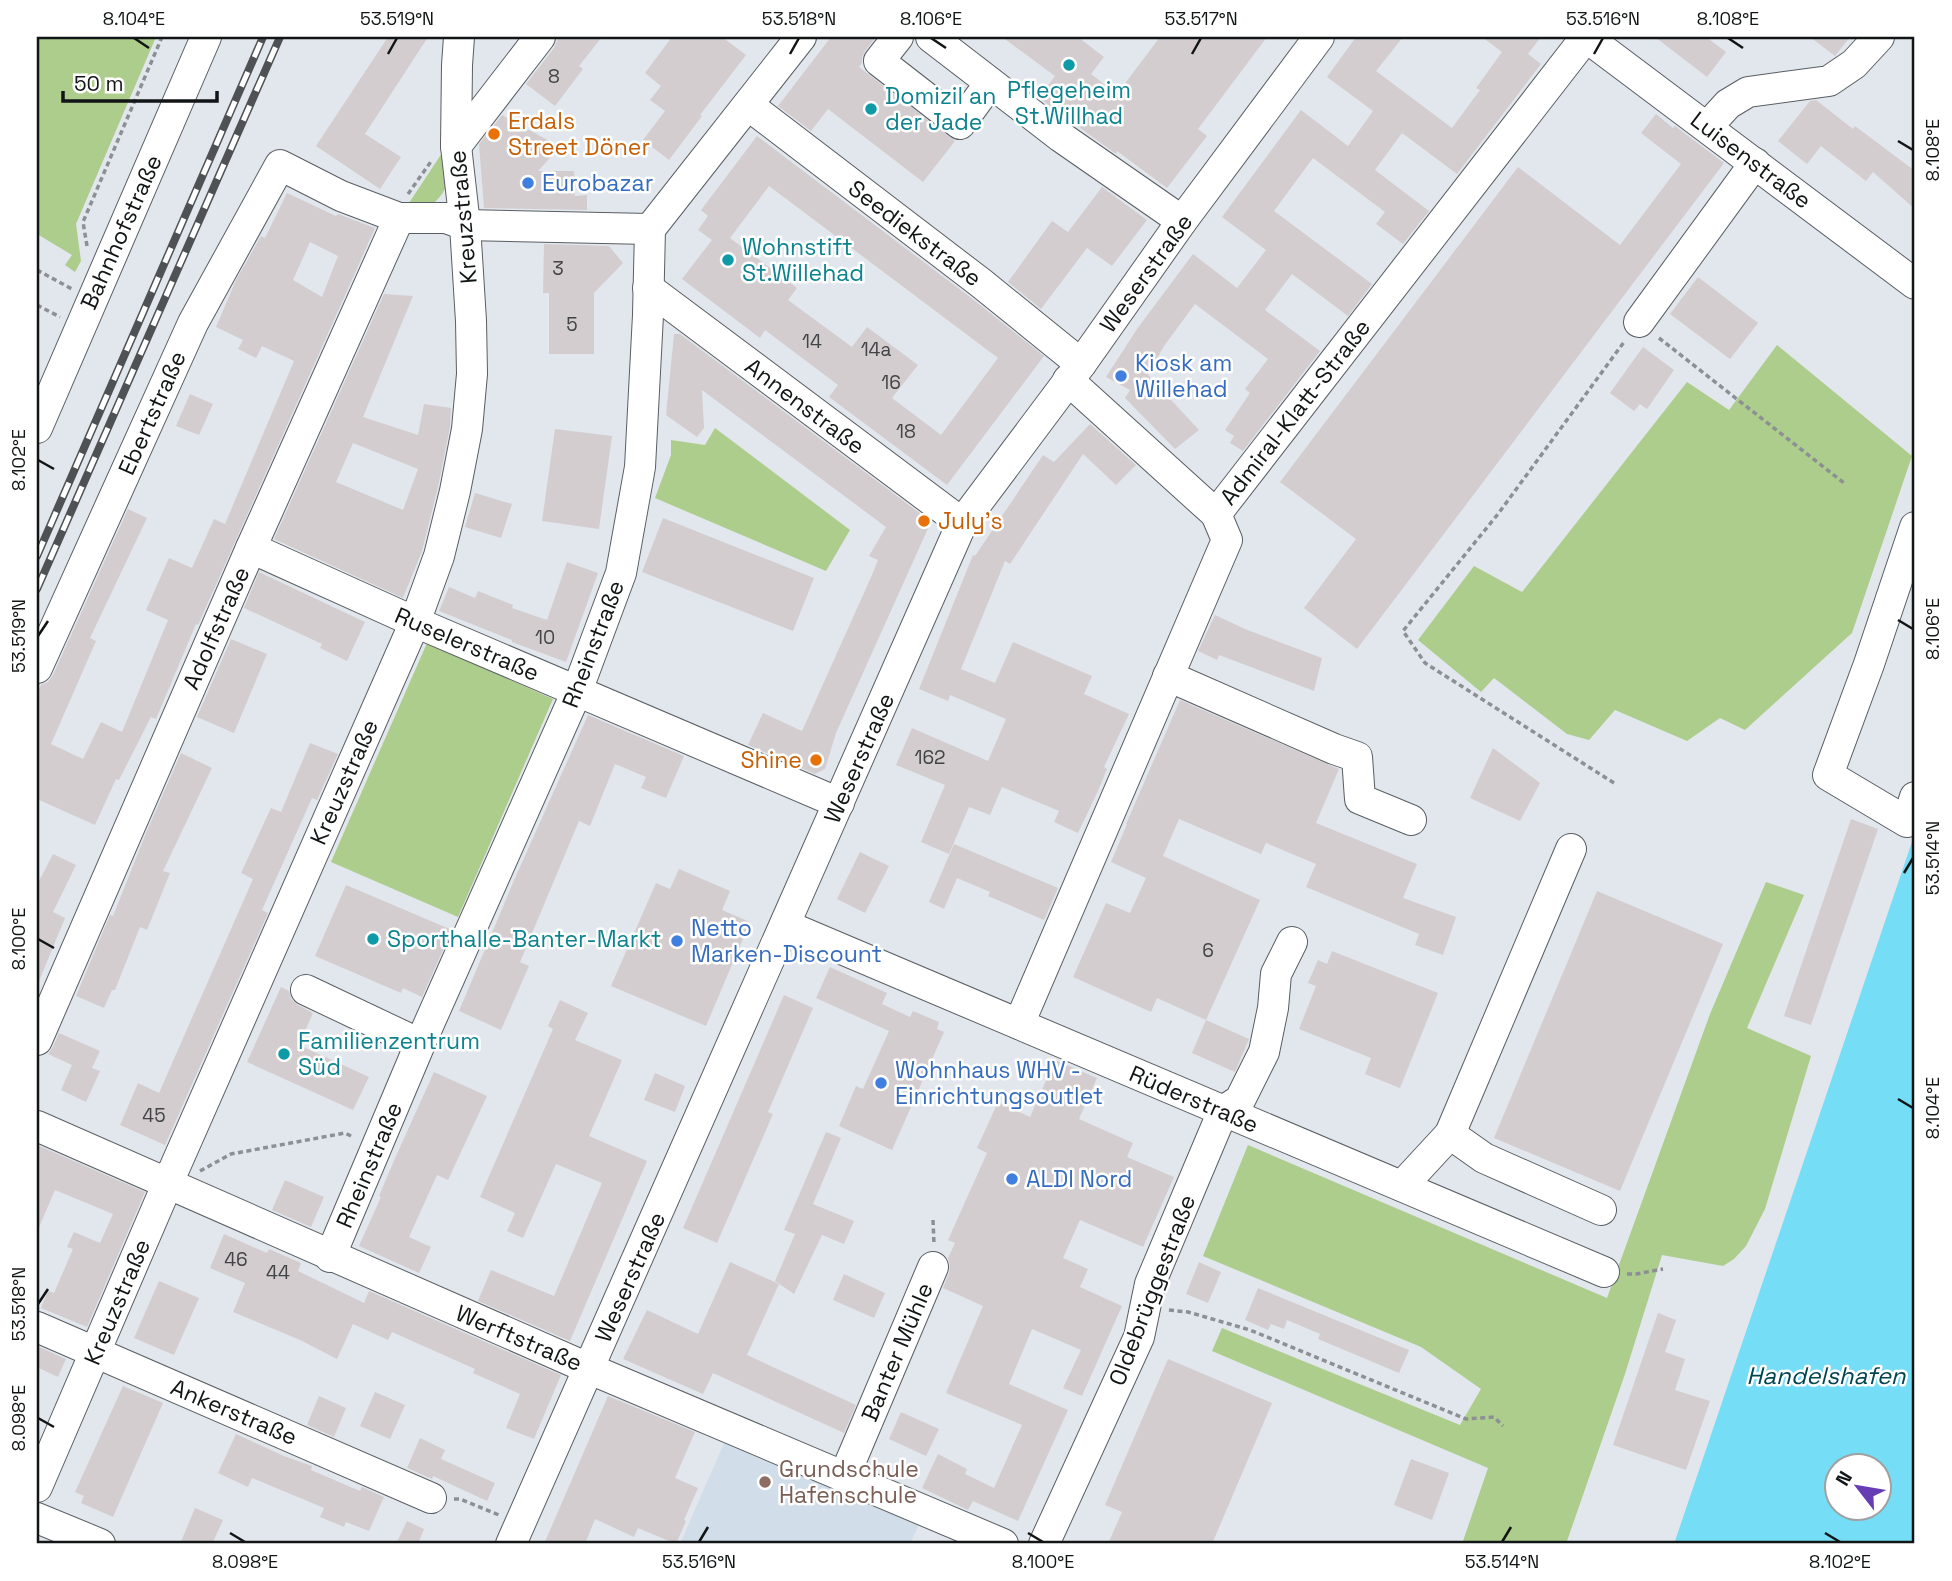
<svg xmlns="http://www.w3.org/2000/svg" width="1952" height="1581" viewBox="0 0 1952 1581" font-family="'Space Grotesk',sans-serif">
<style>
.built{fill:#d1dde8}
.green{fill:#adcd8c}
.water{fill:#75ddf5;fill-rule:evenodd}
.building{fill:#d4cdd0;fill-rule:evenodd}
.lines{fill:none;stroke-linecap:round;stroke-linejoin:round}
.minor-casing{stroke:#595e63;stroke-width:32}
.path{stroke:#8c9094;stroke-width:3.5;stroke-dasharray:5 3.5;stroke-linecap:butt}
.minor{stroke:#fff;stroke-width:30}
.rail-casing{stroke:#4e5254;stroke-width:8}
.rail{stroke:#fff;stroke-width:5;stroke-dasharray:16;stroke-linecap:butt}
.ticks{fill:none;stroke:#121516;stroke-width:2.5}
.culture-dot{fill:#0f9aa8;stroke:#fff;stroke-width:2.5}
.food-dot{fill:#e8710a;stroke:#fff;stroke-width:2.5}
.shop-dot{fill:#3f7fe0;stroke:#fff;stroke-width:2.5}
.education-dot{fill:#8d6e63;stroke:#fff;stroke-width:2.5}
.labels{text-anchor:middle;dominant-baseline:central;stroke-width:5;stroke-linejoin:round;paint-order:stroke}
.number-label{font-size:19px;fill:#424344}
.culture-label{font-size:23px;fill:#0d838f;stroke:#fff;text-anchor:start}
.food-label{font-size:23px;fill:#c56008;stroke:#fff;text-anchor:start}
.street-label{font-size:23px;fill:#121516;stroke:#fff}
.shop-label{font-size:23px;fill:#366cbe;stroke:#fff;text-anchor:start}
.education-label{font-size:23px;fill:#785e54;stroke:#fff;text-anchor:start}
.water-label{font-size:24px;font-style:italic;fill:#024552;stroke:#fff}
.neatline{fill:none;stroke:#121516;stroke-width:2.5}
.ticks-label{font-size:18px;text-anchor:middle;fill:#121516}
</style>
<rect width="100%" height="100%" fill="#e1e7ec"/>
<!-- built -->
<path class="built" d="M725,1441l194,83 -9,20h-230z"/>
<!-- green -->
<g class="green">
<path d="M37,37h119l-80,187 5,37 -6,11 -10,-7 7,-10 -35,-21z"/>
<path d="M444,150c3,23 9,36 -10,53h-25z"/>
<path d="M1777,345l135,111 -60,177 -107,97 -25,-12 -33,23 -72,-31 -26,30 -22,-6 -73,-56 -13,14 -63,-52 56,-74 48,26 165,-210 42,28z"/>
<path d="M715,428l135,102 -24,41 -171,-73 16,-43v-15l34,5z"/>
<path d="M427,643l126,56 -95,218 -127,-55z"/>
<path d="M1766,882l38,13 -57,133 64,28 -46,153 -19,37 -12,13 -11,7 -61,-11 -37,119 -59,170h-104l26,-76 -276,-117 10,-23 238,97 21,-36 -60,-42 -218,-91 45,-111 359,153 103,-284z"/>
</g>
<!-- water -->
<path class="water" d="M1915,833v711h-241zM1836,1466h42v42h-42z"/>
<!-- building -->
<g class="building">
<path d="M388,37h40l-63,97 36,23 -21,32 -64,-43z"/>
<path d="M559,37h43l-23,29 4,3 -28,37 -29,-22 28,-36z"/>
<path d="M672,37h50l24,18 -46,60 2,1 -33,44 -26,-20 22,-29 -15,-11 11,-14 -16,-13z"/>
<path d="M831,37h45l-11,14 -3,7v5l-3,4 96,74 -32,41 -95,-73 -17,22 -33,-25z"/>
<path d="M1002,37h76l26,20 -13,17 26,20 43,-57h107l-69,92 9,7 -40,52 -50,-37 -1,3 -77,-56 16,-22z"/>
<path d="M1356,37h47l-27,34 76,57 28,-38 -4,-2 26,-36 -20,-15h59l-13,17 13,10 -84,110 -55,-41 -27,37 54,41 -26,33 -27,-20 9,-12 -72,-54 -39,53 98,73 -24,32 -56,-42 -27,36 55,41 -77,100 -13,-8 4,-7 -9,-6 25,-37 -5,-4 23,-30 -73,-55 -31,42 -16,29 51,55 -24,19 -50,-51 5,-8 -24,-13 31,-48 56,-75 44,34 29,-38 -44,-33 79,-107 47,36 25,-35 -46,-34z"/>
<path d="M1655,37h51l20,15 -19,25z"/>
<path d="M1810,37h40l-15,19z"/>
<path d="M1816,100l37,29 2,-3 60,45v38l-42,-37 -7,9 -45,-35 -14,18 -29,-23 32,-40z"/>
<path d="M1656,114l17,14 2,-2 49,37 -367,486 -53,-41 52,-69 -76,-57 238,-315 102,78 61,-81 -40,-31z"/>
<path d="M502,115l58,32 -22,24h36l1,25 12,-1v15l-103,-2 -5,-64z"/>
<path d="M757,136l213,161 74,59 -97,129 -118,-88 9,-12 -73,-55 -5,8 -78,-59 30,-39 -14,-10 10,-14 -7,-6zM769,186l229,172 -57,77 -49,-37 26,-33 -51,-38 -15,20 -64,-47 9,-12 -67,-50z"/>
<path d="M1102,187l45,33 -35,46 -25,-18 -46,61 -33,-27 44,-61 16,11z"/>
<path d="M287,193l49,23 2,-2 37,14 -177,397 -2,-1 -40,95 -5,-2 -32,63 -3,-1 -21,46 -58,-26v-105l4,-9 7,-3 5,-7 75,-166 19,9 -57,120 6,3 -45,103 32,15 18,-37 21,10 46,-112 -22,-10 23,-52 23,10 22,-49 11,5 69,-163 -32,-15 -6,12 -18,-9 5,-9 -27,-13 20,-47 25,-44 4,2zM310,242l28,14 -16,41 -29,-17z"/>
<path d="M544,244l65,2 14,17 -29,30v61h-45v-61h-6z"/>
<path d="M1698,277l60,46 -28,36 -60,-45z"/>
<path d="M384,294l29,2 -50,121 55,18 6,-31 27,4 -1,19 -12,60 -16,64 -19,47 -129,-59zM353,443l65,26 -15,41 -67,-28z"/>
<path d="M674,334h6l249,186 1,4 -94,209 -11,36 -10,5 -67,-29 15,-32 39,18 70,-156 6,-15 -9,-4 17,-29 -184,-137 2,38 -7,9 -31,-22z"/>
<path d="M1643,347l31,23 -27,39 -7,-5 -6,7 -24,-18z"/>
<path d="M190,394l23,10 -14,31 -23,-9z"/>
<path d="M1090,424l46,41 -20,20 -33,-31 -73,110 -5,-3 -44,108 34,14 18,-41 79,34 -8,18 45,20 -25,53 3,2 -10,24 -19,40 -24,-11 5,-11 -57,-24 -12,28 -21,-8 -20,47 -28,-12 24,-57 -49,-20 16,-37 76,33 18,-42 -56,-24 -2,6 -29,-12 54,-134 2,1 68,-101 11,7z"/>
<path d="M555,429l57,7 -13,93 -57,-8z"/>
<path d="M475,493l37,11 -11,34 -36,-11z"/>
<path d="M663,518l151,60 -21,53 -151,-59z"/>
<path d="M567,562l31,11 -32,89 -54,-20v-2l-73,-29 10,-24 26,11 3,-7 35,14 -1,3 35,12z"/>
<path d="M259,572l106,50 -18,39 -27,-13 2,-4 -78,-36z"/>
<path d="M1215,615l30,14 77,29 -8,33 -95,-36 -2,5 -19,-9z"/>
<path d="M231,639l36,15 -33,79 -37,-16z"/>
<path d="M1180,700l159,69 -23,54 101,41 -14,34 53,19 -13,38 -28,-10 4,-11 -113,-47 10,-23 -50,-21 -5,11 -82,-35 -16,37 97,44 -54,120 -49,-22 -6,14 -78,-35 33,-74 24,10 16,-35 -35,-16 16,-38h-1z"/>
<path d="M588,715l96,41 -18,42 -25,-10 5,-11 -31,-13 -25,62 -11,-5 -59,141 9,4 -28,64 -42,-19 56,-133z"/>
<path d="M310,743l28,11 -21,46 -5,-2 -50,112 6,3 -103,232 -45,-20 18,-42 21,10 94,-214 -12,-6 30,-65 10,4z"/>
<path d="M1493,748l47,35 -20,38 -50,-23z"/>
<path d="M181,753l31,15 -49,103 7,2 -23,57 -7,-3 -25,63h-3l-8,18 -28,-12 34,-81 3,1 33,-83z"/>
<path d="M1851,819l27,10 -67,196 -27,-9z"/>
<path d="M954,844l104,44 -14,32 -56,-24 2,-4 -33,-14 -13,31 -15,-7z"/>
<path d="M860,852l29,14 -24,47 -28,-14z"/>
<path d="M53,854l23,11 -23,47 12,6 -28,68v-101z"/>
<path d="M679,869l51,22 -8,19 28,12 -44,104 -95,-40 45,-103 14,6z"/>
<path d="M346,885l106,45 -30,67 -19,-9 -2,5 -86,-37z"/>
<path d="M1597,891l126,53 -103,247 -126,-53z"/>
<path d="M1332,951l106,42 -38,95 -35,-14 6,-16 -72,-29 17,-43 -8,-3 10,-23 9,4z"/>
<path d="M830,967l57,26 -5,11 28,13 3,-6 26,11 -2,7 7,3 -52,118 -53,-24 17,-40 7,3 26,-58 -73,-33z"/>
<path d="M281,987l8,4 2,8 7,6 15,8 -14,32 70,32 -16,33 -106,-48z"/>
<path d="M784,995l29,13 -45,104 5,2 -56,129 -34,-15z"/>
<path d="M560,1000l28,13 -13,27 47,20 -33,76 58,25 -77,180 -92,-40 13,-31 63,26 48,-113 -46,-19 -33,74 -16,-7 8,-18 -35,-16 73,-168 -5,-3z"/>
<path d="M1206,1020l43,19 -14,33 -43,-19z"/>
<path d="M59,1033l41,18 -8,17 8,3 -14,31 -25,-12 11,-25 -24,-11 5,-7z"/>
<path d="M1055,1060l42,18 -18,41 54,24 -6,14 47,20 -31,70 -63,-27 -17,38 25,11 -8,18 42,19 -40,90 -19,-8 18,-38 -49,-21 -23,55 59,26 -50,111 -45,-20 -5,9 -46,-22 16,-34 29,15 -2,5 29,14 28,-63 -76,-32 37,-87 -40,-18 6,-15 1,-7 -2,-8 7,-15 -7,-3 39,-87 -10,-5 21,-46 32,15z"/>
<path d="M434,1072l53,24 -39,84 -11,-5 -28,62 22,10 -12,26 -60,-27 22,-49 -2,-1 17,-40z"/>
<path d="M655,1073l30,13 -10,26 -31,-12z"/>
<path d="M826,1132l15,6 -28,66 41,17 -10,23 -22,-9 -28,59 -19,-13 20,-47 -11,-4z"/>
<path d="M37,1145l108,47 -58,135 -46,-19 7,-17 6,2 19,-44 -6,-2 7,-15 26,11 13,-29 -58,-24 -18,42z"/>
<path d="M285,1180l39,17 -13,30 -39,-17z"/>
<path d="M224,1234l43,19 2,-4 32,14 -3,8 66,32 5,-12 192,84 -27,64 -28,-11 14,-34 -47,-21 2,-4 -83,-37 -4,8 -35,-16 -16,35 -37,-19 -67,-28 12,-29 -35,-15z"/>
<path d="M730,1262l49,22 -32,71 109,50 -12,28 -131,-60 -10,21 -80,-35 24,-49 51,24z"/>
<path d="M1199,1262l22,10 -13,31 -22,-9z"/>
<path d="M844,1274l41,19 -11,25 -41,-18z"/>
<path d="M159,1281l40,17 -25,57 -40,-17z"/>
<path d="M1258,1288l151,62 -10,23 -81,-34 2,-5 -33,-14 -3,9 -13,-5 -3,6 -23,-10z"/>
<path d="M1658,1313l18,7 -11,32 20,7 -10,31 35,11 -24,69 -73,-25z"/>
<path d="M37,1346l29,13 -8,18 -21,-10z"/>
<path d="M1168,1359l104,44 -60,141h-104l14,-32 -17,-7z"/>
<path d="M123,1386l40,17 -50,114 -32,-14 3,-7 -9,-4z"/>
<path d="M375,1392l30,13 -15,34 -30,-13z"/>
<path d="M319,1396l27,12 -12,29 -27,-12z"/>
<path d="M608,1396l87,36 -20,46 23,10 -14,32 2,1 -10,23 -38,-16 -4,9 -39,-18 -10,25h-41z"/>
<path d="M901,1412l38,17 -13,27 -37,-17z"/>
<path d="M236,1434l48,22 28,10 -1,4 49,21 2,-4 22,10 -15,34 -23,-9 -2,5 -24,-10 4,-9 -72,-30 -4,9 -30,-14z"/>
<path d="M420,1438l25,12 -4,9 54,24 -8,18 -54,-25 -1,3 -25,-11z"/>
<path d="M1411,1459l38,14 -17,47 -38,-15z"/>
<path d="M195,1508l28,12 -11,24h-32z"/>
<path d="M407,1521l17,8 -6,15h-22z"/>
</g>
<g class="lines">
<!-- minor casing -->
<g class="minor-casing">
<g id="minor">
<path d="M898,37l-19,24 81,63 30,-41"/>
<path d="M931,37l130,100 121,84"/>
<path d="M1586,37l329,247"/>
<path d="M748,105l233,178 100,81"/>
<path d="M1707,127l21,-23 20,-12 81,-11 25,-17 25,-27"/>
<path d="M456,146l84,-109"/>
<path d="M648,288l314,235"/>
<path d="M1639,322l116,-159"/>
<path d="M1068,380l148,134"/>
<path d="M37,428l169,-391"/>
<path d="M1915,527l-46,137 -41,111 79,47 8,-25"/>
<path d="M251,548l164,74 424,181"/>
<path d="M37,668l156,-345 87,-158 61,31 58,22h47l19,7 185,4"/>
<path d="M1168,676l166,73 23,8 3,42 51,21"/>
<path d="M785,925l819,347"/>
<path d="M306,990l114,54"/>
<path d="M1019,1024l208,-484 -11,-26 370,-477"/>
<path d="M37,1040l214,-492 148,-330"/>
<path d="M1223,1111l17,-11 24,-48 9,-44 3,-34 16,-32"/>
<path d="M37,1126l553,243 413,175"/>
<path d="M1450,1134l34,24 117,52"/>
<path d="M1402,1186l48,-52 121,-285"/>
<path d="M330,1257l90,-213 157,-353 44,-118 19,-106 8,-152 2,-86 151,-192"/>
<path d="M37,1327l394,171"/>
<path d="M844,1477l89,-210"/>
<path d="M37,1487l130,-302 248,-563 24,-66 16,-65 12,-62 5,-55 -1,-53 -6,-96 -9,-79 1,-81 2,-28"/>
<path d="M37,1518l63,26"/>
<path d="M511,1544l451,-1021 119,-159 101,-143 137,-184"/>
<path d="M1044,1544l95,-207 11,-53 73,-173"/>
</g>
</g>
<!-- path -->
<g class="path">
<path d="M408,194l24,-34"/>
<path d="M87,246l-4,-24 79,-185"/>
<path d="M37,270l35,19"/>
<path d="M37,305l23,12"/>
<path d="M1659,338l185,145"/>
<path d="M1614,783l-189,-120 -22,-32 95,-117 126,-172"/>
<path d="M200,1171l31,-17 114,-21 8,4"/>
<path d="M933,1220l1,24"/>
<path d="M1627,1274h9l27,-5"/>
<path d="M1169,1310l19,2 62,18 216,89 28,-2 9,9"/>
<path d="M454,1499h6l39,16"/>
</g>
<!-- minor -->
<use href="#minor" class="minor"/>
<!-- rail casing -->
<g class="rail-casing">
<g id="rail">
<path d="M37,556l226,-519"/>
<path d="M37,589l243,-552"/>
</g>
</g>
<!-- rail -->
<use href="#rail" class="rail"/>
</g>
<!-- ticks -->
<path class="ticks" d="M134,38l15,10M931,38l15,10M1728,38l15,10M388,54l9,-16M790,54l9,-16M1192,54l9,-16M1594,54l9,-16M1898,141l15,9M38,460l16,9M1898,620l15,9M38,636l10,-15M1904,873l9,-15M38,939l16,9M1898,1099l15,9M38,1304l10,-15M38,1418l16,9M230,1533l15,9M1028,1533l15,9M1825,1533l15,9M699,1542l9,-15M1502,1542l9,-15"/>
<!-- markers -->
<g class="culture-dot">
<circle cx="1069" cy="65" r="7"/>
<circle cx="871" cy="109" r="7"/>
<circle cx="728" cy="260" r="7"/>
<circle cx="373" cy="939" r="7"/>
<circle cx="284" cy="1054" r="7"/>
</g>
<g class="food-dot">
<circle cx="494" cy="134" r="7"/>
<circle cx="924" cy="521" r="7"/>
<circle cx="816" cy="760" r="7"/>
</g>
<g class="shop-dot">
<circle cx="528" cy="183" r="7"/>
<circle cx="1121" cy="376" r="7"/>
<circle cx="677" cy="941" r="7"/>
<circle cx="881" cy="1083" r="7"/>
<circle cx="1012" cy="1179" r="7"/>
</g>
<circle class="education-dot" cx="765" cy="1482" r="7"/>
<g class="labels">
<!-- number labels -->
<g class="number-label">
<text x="554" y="76">8</text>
<text x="558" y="268">3</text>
<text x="572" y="324">5</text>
<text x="812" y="341">14</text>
<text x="876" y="349">14a</text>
<text x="891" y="382">16</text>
<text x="906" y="431">18</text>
<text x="545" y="637">10</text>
<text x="930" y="757">162</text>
<text x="1208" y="950">6</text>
<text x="154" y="1115">45</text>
<text x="236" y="1259">46</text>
<text x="278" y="1272">44</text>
</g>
<!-- culture labels -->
<g class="culture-label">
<text x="1069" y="90" text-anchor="middle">Pflegeheim<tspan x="1069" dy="26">St.Willhad</tspan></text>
<text x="885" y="96">Domizil an<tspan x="885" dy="26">der Jade</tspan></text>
<text x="742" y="247">Wohnstift<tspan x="742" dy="26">St.Willehad</tspan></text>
<text x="387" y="939">Sporthalle-Banter-Markt</text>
<text x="298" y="1041">Familienzentrum<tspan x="298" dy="26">Süd</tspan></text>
</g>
<!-- food labels -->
<g class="food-label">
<text x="508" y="121">Erdals<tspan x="508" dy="26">Street Döner</tspan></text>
<text x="938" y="521">July's</text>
<text x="802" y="760" text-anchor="end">Shine</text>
</g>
<!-- street labels -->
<g class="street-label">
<text transform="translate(1751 160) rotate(37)">Luisenstraße</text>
<text transform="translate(463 217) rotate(-95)">Kreuzstraße</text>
<text transform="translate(121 232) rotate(-66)">Bahnhofstraße</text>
<text transform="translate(915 233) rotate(37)">Seediekstraße</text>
<text transform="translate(1146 273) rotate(-54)">Weserstraße</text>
<text transform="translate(805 406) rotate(37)">Annenstraße</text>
<text transform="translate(1295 412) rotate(-52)">Admiral-Klatt-Straße</text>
<text transform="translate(152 413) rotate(-66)">Ebertstraße</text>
<text transform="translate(216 628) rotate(-66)">Adolfstraße</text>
<text transform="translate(467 644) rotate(23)">Ruselerstraße</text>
<text transform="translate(593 644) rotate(-69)">Rheinstraße</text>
<text transform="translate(859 758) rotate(-66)">Weserstraße</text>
<text transform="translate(344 782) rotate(-66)">Kreuzstraße</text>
<text transform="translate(1194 1099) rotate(23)">Rüderstraße</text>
<text transform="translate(369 1165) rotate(-67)">Rheinstraße</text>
<text transform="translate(630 1277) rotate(-66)">Weserstraße</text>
<text transform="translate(1152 1290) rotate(-69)">Oldebrüggestraße</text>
<text transform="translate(117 1302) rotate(-67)">Kreuzstraße</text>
<text transform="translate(519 1338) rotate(23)">Werftstraße</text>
<text transform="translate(897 1352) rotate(-67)">Banter Mühle</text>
<text transform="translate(234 1412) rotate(23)">Ankerstraße</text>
</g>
<!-- shop labels -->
<g class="shop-label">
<text x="542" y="183">Eurobazar</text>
<text x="1135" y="363">Kiosk am<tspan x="1135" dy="26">Willehad</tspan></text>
<text x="691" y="928">Netto<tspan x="691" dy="26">Marken-Discount</tspan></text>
<text x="895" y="1070">Wohnhaus WHV -<tspan x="895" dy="26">Einrichtungsoutlet</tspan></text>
<text x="1026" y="1179">ALDI Nord</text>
</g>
<!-- education labels -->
<g class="education-label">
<text x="779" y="1469">Grundschule<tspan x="779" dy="26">Hafenschule</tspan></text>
</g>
<!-- water labels -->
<g class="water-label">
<text x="1826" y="1375">Handelshafen</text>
</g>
</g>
<!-- border -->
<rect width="1952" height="1581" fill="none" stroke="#ffffff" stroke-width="77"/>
<!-- north arrow -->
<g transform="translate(1858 1487) rotate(301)"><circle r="33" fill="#ffffff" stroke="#a0a1a2" stroke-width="2"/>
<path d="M0-5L12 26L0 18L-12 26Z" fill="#663db5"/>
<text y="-10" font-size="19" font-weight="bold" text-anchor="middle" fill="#121516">N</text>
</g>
<!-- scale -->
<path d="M63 91v10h154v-10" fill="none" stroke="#121516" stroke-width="3.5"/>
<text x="74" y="91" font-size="21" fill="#121516" stroke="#ffffff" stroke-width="5" paint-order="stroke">50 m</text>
<rect x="38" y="38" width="1875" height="1504" class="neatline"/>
<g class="ticks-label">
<text x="134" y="25">8.104°E</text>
<text x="397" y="25">53.519°N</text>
<text x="799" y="25">53.518°N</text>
<text x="931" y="25">8.106°E</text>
<text x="1201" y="25">53.517°N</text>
<text x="1603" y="25">53.516°N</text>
<text x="1728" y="25">8.108°E</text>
<text transform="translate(1933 150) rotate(-90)" y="6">8.108°E</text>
<text transform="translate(19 460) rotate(-90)" y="6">8.102°E</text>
<text transform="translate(1933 629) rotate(-90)" y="6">8.106°E</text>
<text transform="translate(19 636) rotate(-90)" y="6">53.519°N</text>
<text transform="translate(1933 858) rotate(-90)" y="6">53.514°N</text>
<text transform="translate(19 939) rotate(-90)" y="6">8.100°E</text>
<text transform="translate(1933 1108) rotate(-90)" y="6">8.104°E</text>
<text transform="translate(19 1304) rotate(-90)" y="6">53.518°N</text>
<text transform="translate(19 1418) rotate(-90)" y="6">8.098°E</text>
<text x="245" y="1568">8.098°E</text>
<text x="699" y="1568">53.516°N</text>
<text x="1043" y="1568">8.100°E</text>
<text x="1502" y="1568">53.514°N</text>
<text x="1840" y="1568">8.102°E</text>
</g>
</svg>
